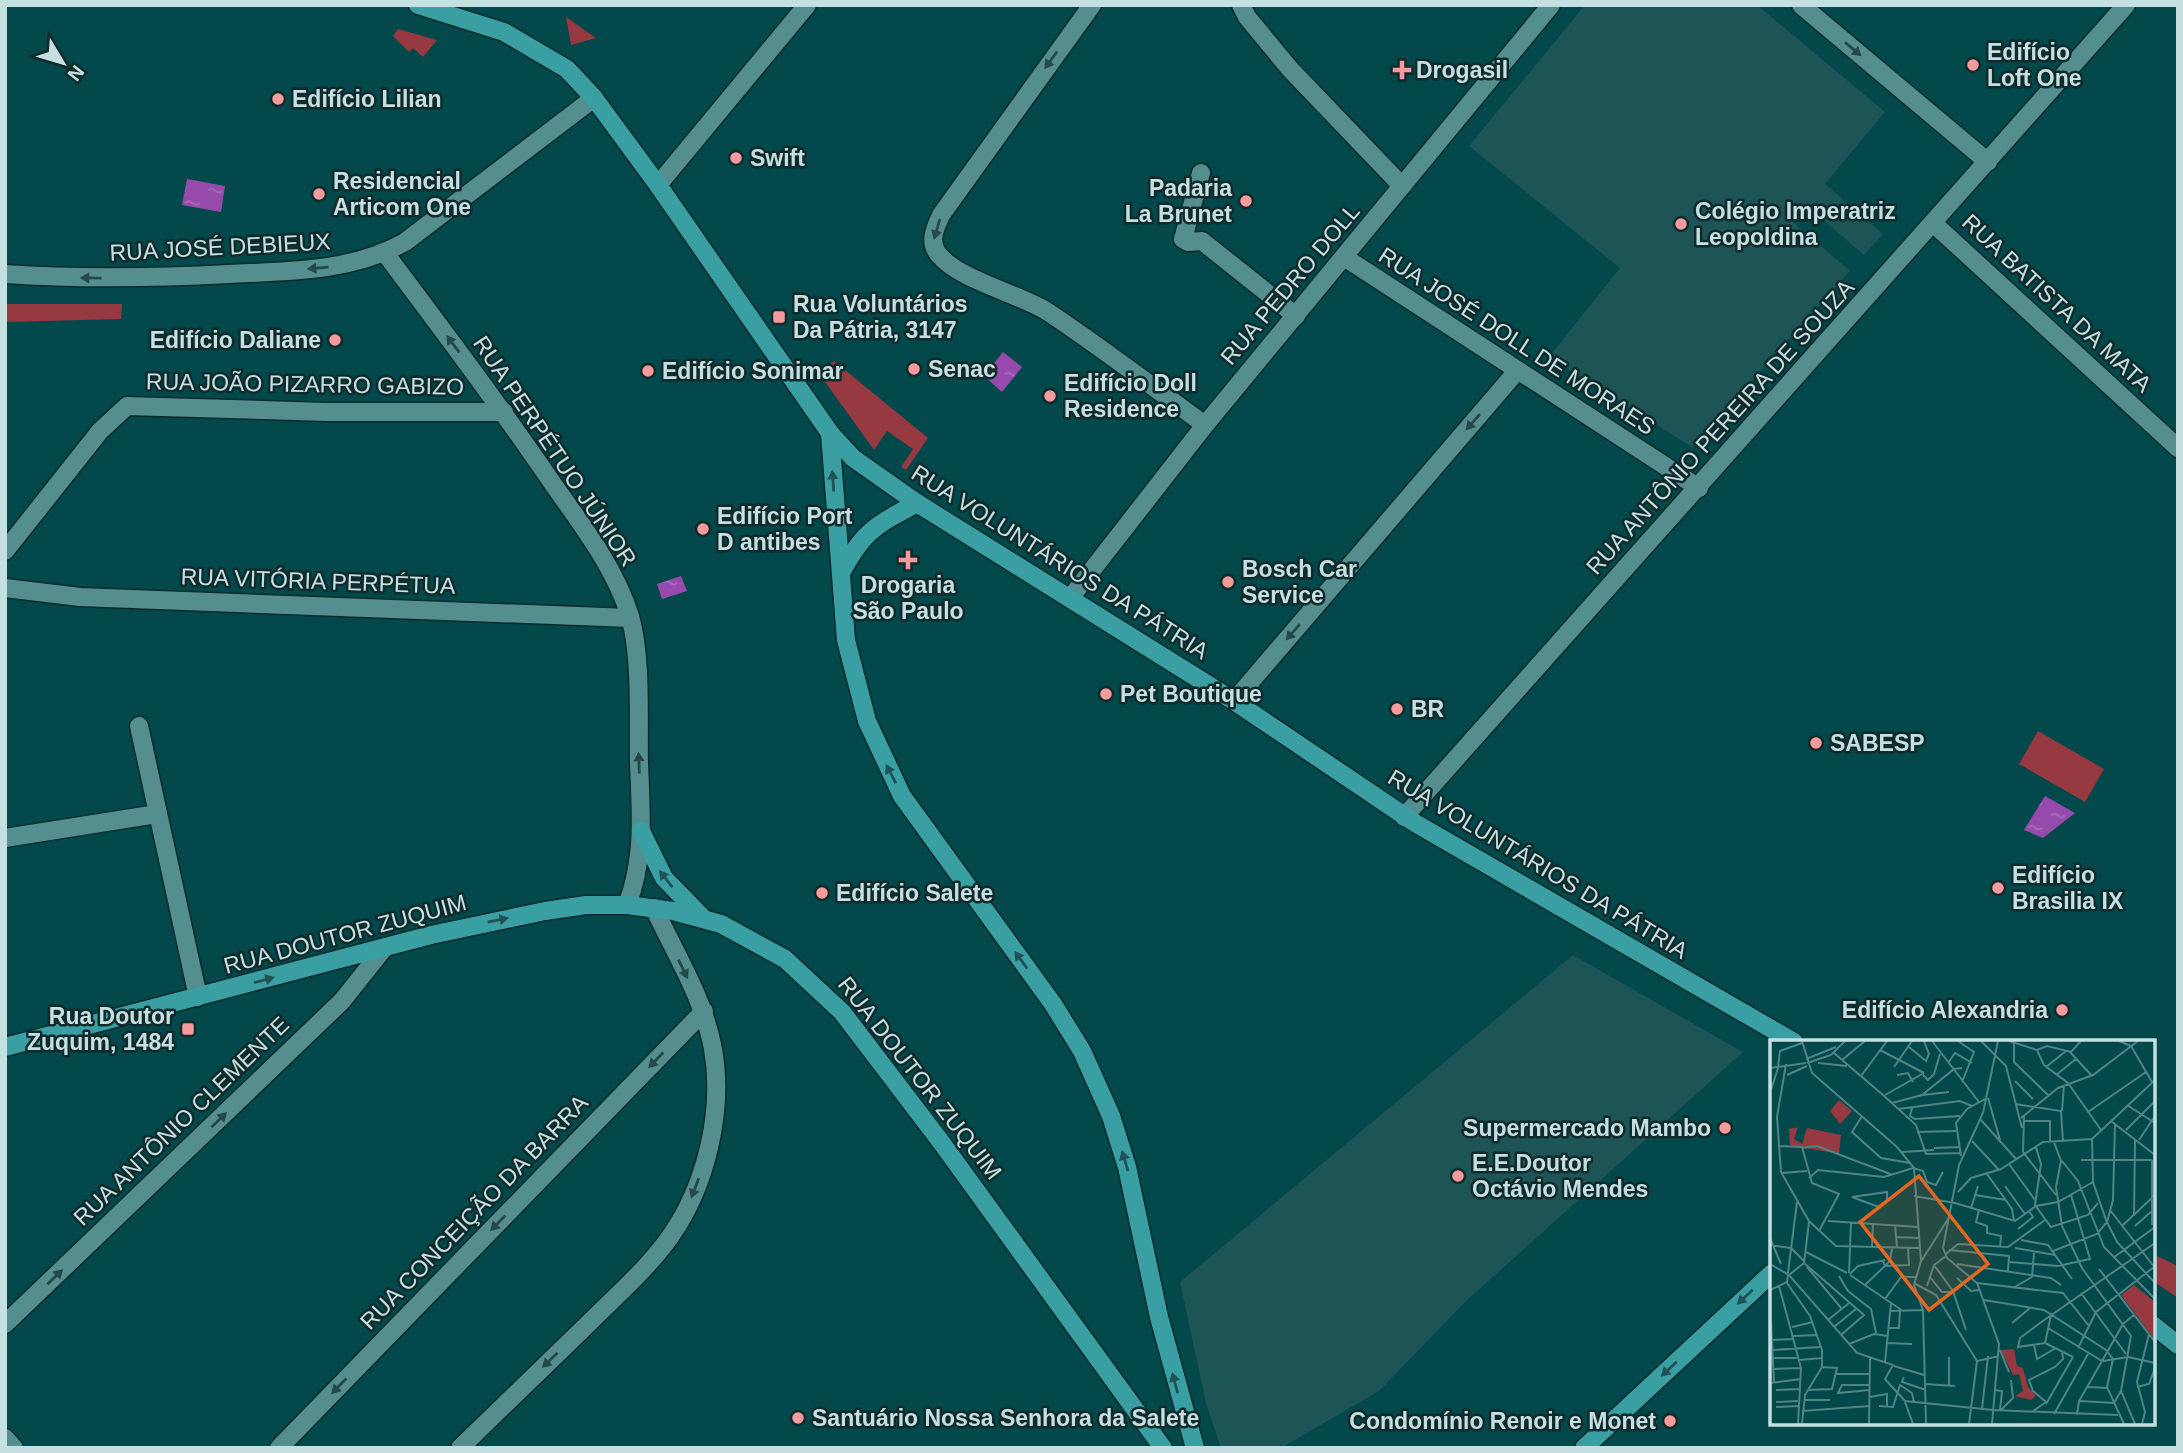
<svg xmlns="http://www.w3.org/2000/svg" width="2183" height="1453" viewBox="0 0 2183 1453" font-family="Helvetica,sans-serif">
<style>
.built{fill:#1d5456}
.green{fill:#973941}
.water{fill:url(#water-ripples)}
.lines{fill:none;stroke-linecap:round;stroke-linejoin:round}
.minor-casing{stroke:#0b2b2c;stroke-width:21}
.major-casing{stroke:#0b2b2c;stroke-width:21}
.minor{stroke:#548e8f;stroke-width:18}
.major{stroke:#3a9fa2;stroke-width:18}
.oneway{fill:#254849}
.oneway2{fill:#1f5355}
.poi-dot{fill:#f59b9d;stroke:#112a2b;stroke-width:2.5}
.labels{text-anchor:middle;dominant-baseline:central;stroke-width:5;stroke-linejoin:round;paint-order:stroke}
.poi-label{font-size:23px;font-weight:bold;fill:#c4e0e1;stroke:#112a2b;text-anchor:start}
.street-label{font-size:23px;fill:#c4e0e1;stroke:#112a2b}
.inset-road{fill:none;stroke:#508586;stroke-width:2}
.view{fill:#e46621;fill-opacity:0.15;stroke:#e46621;stroke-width:3.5}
.inset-edge{fill:none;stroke:#c4e0e1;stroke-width:3.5}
</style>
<defs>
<pattern id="water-ripples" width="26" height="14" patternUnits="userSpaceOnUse" patternTransform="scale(1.75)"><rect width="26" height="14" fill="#964bac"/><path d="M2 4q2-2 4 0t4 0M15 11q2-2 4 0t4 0" fill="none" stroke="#a76dbb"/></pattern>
</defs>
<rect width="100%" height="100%" fill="#03484a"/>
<!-- built -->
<g class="built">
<path d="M1585,5h172l128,107 -60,72 58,50 -19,21 -57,-49 -14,16 57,49 -158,176 -143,-90 71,-89 -151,-122z"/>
<path d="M1573,955l170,97 -278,250 -86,89 -98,57h-60l-15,-45 -26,-121z"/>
</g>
<!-- green -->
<g class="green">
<path d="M566,17l30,21 -25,7z"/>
<path d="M398,29l39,11 -14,17 -10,-9 -4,4 -16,-16z"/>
<path d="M5,304h117l-1,15 -116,3z"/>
<path d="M834,361l94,77 -22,32 -5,-3 12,-18 -26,-18 -13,19 -56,-78z"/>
<path d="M2038,731l66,38 -19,33 -66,-38z"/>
<path d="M2153,1254l25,12v32l-25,-17z"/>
</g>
<!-- water -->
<g class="water">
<path d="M187,179l38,7 -4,26 -39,-7z"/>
<path d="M1003,352l19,15 -20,25 -18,-16z"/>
<path d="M681,576l6,15 -25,8 -5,-15z"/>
<path d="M2045,796l30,17 -32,25 -19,-8z"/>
</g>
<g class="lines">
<!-- minor casing -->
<g class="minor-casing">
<g id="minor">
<path d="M1092,5l-151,210c-6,13 -13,27 -2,40 20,25 81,39 109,57 54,36 105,75 157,113"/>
<path d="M1241,5l6,12 43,52 112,117"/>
<path d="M1801,5l187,157"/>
<path d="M1201,173l-18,66 5,3 14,-1 94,75"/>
<path d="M658,185l149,-180"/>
<path d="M1933,223l245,225"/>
<path d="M385,253c57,76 114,152 168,231 29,41 62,84 77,132 12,43 8,103 9,148 2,48 6,95 -12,141"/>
<path d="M1344,257l355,231"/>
<path d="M5,274c75,5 149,4 224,0 60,-3 122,-2 176,-32l189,-144"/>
<path d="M5,551l95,-120 27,-25 200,6h177"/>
<path d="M5,588l75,9 550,21"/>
<path d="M1071,597l134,-172 346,-420"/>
<path d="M1234,701l283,-330"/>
<path d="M139,726l59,271"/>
<path d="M1404,817l722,-812"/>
<path d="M5,838l152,-24"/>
<path d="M5,1324l337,-323 43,-54"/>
<path d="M5,1438l9,10"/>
<path d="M279,1448l425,-437"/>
<path d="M460,1448c43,-42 87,-84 130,-126 27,-27 58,-54 80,-85 36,-51 54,-126 43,-188 -9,-50 -38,-96 -59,-141"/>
</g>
</g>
<!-- major casing -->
<g class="major-casing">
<g id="major">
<path d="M418,5l86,27 63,37 27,29 64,87 172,248 23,25 64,45 317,198 181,122 379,219"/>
<path d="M830,433l16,207 21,81 35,75 151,208 29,47 29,65 16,51 32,150 36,131"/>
<path d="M841,573c23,-43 34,-47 76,-70"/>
<path d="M641,831l23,47 39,40"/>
<path d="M5,1047l426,-112 114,-24 41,-6h41l46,6 48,13 64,35 57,53 99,130 222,306"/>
<path d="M2153,1325l25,20"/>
<path d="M1584,1448l188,-175"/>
</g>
</g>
<!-- minor -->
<use href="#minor" class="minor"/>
<!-- major -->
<use href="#major" class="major"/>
</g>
<!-- one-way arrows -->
<defs><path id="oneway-solid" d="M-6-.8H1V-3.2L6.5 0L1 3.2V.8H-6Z" transform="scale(1.75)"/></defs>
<g class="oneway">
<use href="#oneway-solid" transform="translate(1853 49) rotate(40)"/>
<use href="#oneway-solid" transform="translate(1051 60) rotate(126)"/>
<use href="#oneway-solid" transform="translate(937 229) rotate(106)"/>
<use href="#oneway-solid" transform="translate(318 268) rotate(175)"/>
<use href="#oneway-solid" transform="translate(91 278) rotate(-179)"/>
<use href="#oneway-solid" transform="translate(453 344) rotate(-127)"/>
<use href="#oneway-solid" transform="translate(1473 422) rotate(131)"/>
<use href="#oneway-solid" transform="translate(1293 632) rotate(131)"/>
<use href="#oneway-solid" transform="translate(639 763) rotate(-92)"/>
<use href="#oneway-solid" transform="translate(683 969) rotate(64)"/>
<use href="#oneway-solid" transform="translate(656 1060) rotate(134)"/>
<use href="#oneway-solid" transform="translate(219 1120) rotate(-44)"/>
<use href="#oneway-solid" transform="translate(695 1188) rotate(111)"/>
<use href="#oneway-solid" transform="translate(498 1223) rotate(134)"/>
<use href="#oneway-solid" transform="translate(55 1277) rotate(-44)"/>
<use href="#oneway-solid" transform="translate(550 1360) rotate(136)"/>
<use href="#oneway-solid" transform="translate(339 1386) rotate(134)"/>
</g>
<g class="oneway2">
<use href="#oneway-solid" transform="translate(833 481) rotate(-94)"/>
<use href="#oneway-solid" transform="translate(891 774) rotate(-118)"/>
<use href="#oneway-solid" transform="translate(666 879) rotate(-128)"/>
<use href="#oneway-solid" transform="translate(498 920) rotate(-11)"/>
<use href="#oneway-solid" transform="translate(1021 960) rotate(-126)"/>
<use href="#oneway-solid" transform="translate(264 980) rotate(-15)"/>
<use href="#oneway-solid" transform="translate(1125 1161) rotate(-107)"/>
<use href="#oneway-solid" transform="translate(1745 1297) rotate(137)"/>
<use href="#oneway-solid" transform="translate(1669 1369) rotate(137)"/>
<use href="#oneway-solid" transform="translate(1175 1383) rotate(-105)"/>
</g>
<!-- markers -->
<g class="poi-dot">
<circle cx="1973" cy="65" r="7"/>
<path d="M1398.5 59.5h7v7h7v7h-7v7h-7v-7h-7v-7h7z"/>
<circle cx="278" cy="99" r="7"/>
<circle cx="736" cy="158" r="7"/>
<circle cx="319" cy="194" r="7"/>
<circle cx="1246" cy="201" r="7"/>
<circle cx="1681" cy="224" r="7"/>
<rect x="772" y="310" width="14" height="14" rx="3.5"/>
<circle cx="335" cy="340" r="7"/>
<circle cx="914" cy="369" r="7"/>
<circle cx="648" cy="371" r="7"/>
<circle cx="1050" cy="396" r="7"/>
<circle cx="703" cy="529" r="7"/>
<path d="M904.5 549.5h7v7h7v7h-7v7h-7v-7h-7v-7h7z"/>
<circle cx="1228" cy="582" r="7"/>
<circle cx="1106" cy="694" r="7"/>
<circle cx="1397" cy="709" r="7"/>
<circle cx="1816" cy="743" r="7"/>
<circle cx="1998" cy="888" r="7"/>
<circle cx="822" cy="893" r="7"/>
<circle cx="2062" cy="1010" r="7"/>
<rect x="181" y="1022" width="14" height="14" rx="3.5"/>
<circle cx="1725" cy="1128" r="7"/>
<circle cx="1458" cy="1176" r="7"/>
<circle cx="798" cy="1418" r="7"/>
<circle cx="1670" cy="1421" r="7"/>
</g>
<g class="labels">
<!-- poi labels -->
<g class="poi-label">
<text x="1987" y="52">Edifício<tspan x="1987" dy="26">Loft One</tspan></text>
<text x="1416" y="70">Drogasil</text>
<text x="292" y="99">Edifício Lilian</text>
<text x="750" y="158">Swift</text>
<text x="333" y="181">Residencial<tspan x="333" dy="26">Articom One</tspan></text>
<text x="1232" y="188" text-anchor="end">Padaria<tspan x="1232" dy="26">La Brunet</tspan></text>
<text x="1695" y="211">Colégio Imperatriz<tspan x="1695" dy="26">Leopoldina</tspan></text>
<text x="793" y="304">Rua Voluntários<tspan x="793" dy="26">Da Pátria, 3147</tspan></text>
<text x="321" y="340" text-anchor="end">Edifício Daliane</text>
<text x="928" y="369">Senac</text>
<text x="662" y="371">Edifício Sonimar</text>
<text x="1064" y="383">Edifício Doll<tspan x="1064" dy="26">Residence</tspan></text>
<text x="717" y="516">Edifício Port<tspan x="717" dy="26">D antibes</tspan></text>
<text x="1242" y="569">Bosch Car<tspan x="1242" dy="26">Service</tspan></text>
<text x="908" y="585" text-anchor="middle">Drogaria<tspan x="908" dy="26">São Paulo</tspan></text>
<text x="1120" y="694">Pet Boutique</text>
<text x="1411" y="709">BR</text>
<text x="1830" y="743">SABESP</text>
<text x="2012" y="875">Edifício<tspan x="2012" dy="26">Brasilia IX</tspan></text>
<text x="836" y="893">Edifício Salete</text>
<text x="2048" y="1010" text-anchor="end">Edifício Alexandria</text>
<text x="174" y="1016" text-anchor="end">Rua Doutor<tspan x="174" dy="26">Zuquim, 1484</tspan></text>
<text x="1711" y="1128" text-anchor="end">Supermercado Mambo</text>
<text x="1472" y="1163">E.E.Doutor<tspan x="1472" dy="26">Octávio Mendes</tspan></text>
<text x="812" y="1418">Santuário Nossa Senhora da Salete</text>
<text x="1656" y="1421" text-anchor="end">Condomínio Renoir e Monet</text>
</g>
<!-- street labels -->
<g class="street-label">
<text transform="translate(220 247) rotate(-3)">RUA JOSÉ DEBIEUX</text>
<text transform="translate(1290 284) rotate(-50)">RUA PEDRO DOLL</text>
<text transform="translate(2057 303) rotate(43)">RUA BATISTA DA MATA</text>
<text transform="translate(1517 341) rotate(33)">RUA JOSÉ DOLL DE MORAES</text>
<text transform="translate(305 384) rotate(1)">RUA JOÃO PIZARRO GABIZO</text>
<text transform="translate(1720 427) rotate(-48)">RUA ANTÔNIO PEREIRA DE SOUZA</text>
<text transform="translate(555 451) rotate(56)">RUA PERPÉTUO JÚNIOR</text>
<text transform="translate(1060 562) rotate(32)">RUA VOLUNTÁRIOS DA PÁTRIA</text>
<text transform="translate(318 581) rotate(2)">RUA VITÓRIA PERPÉTUA</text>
<text transform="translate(1538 864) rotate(31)">RUA VOLUNTÁRIOS DA PÁTRIA</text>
<text transform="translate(345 934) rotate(-15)">RUA DOUTOR ZUQUIM</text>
<text transform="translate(920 1078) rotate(52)">RUA DOUTOR ZUQUIM</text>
<text transform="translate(181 1121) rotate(-44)">RUA ANTÔNIO CLEMENTE</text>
<text transform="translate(474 1212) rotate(-46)">RUA CONCEIÇÃO DA BARRA</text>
</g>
</g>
<!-- overview -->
<g transform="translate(1770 1040)">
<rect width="385" height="385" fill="#03484a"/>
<path d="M69,60l13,11 -12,13 -10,-13zM28,87l-4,12 8,5 5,-16 34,7 -2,19 -49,-9 -1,-16z" fill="#973941"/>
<path d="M364,245l21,17v38l-34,-45zM244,309l3,17 6,2 5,19 8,9 -5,4 -16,-4 8,-5 -4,-17 -6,1 -12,-25z" fill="#973941"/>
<path class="inset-road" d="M32,1l10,32 85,74 17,21 7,93 -7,24 9,25 3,114M162,1l47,61M188,1l16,11 -12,30M211,1l25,25 16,62M239,1l28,9 7,15 24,18 33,47M349,1l12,5 21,36M244,3v19l35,34M139,7l17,14 3,-7 -5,-13M110,10l44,23M267,10l10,-4 24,6 10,-11M300,12l22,24M64,13l49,42M36,19l30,-12M72,20l23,-19M37,23l24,-8 14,-14M48,23l29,3M178,23l7,-10 17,10M16,24l-9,53 4,55 28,49 27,25 83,2M124,27l18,-26M276,27l20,-16M0,28l36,-5M8,28l2,-17 22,-8M17,35l20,-9M127,35l11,-2 5,9M153,35l5,5 6,-6 6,-20M286,35l20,-16M91,36l26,-35M245,41l18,18M0,53l8,-25M113,55l33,30 10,29 35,-1M115,55l39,-22M152,55l27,-3M218,58l12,42M122,63l30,-8 32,-26 8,-1M245,64l46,7 2,31M357,65l28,18M142,68l-2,8 5,3 45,-3M128,69l62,-8 12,5M292,71l2,-26M318,72l58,-40M254,75l-1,37 33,43M92,76l-10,16 29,26 29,5M251,78l37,-30 35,-13 45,-34M211,80l35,39M253,81h27v20M341,81l44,34M356,90l29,-29M147,92l39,-1M322,99l1,43 13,38 11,22 38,41M369,100l16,-24M202,101l27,29M284,102l7,19 -5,26 6,39 20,42 49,68 -10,55 14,33M9,106l23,1 10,36 27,11 -20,37M266,107l5,17 -6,41 16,22 37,-12 10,-12M32,108l15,-2 76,29M164,108l26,-1M132,112l32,-2M191,116l-5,-33 11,-14 18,-10M311,120h71M292,121l16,20 26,66 51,52M239,124l26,36M12,133l25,-2M217,134l25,35 2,12M39,138l9,-8 66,7 29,-9 10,3 4,11 9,3 7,-13M235,146l20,28M117,152v8l-8,7 -27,-10zM188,152l13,-14 30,-9 42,-27 49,-3 63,-59M205,155l31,5M144,156l41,7M185,163l60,18 21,-15 22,-4 35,-20M201,168l7,-22M209,170l-3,12 11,4v7l14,3 -1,12M340,170l45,58M364,176l1,-76M58,181l90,6M353,185l32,-30M382,185v-65M125,186l2,21M365,186l17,-15M248,189l15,-12 -4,-6M126,197l23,1M0,198l11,26M251,200l27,5 24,34M0,205l21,3 14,14M102,207l1,-23M245,208l40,7M179,210l60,6 -1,15M283,211l44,-17 10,-12 6,-22 2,-77M36,212l41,21M176,214l12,-10 50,3 37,-27M343,218l42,-31M113,221l2,5 24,-1 -1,-17M239,222l49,4 32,-7 -19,-64M34,223l60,52 -23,20M150,223l30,-47M0,224l19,11 68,78 36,12 -8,14 20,22 88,9M187,224l94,14 10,7M164,225l19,26 13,39M37,227l35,42M329,229l56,73M18,233l9,-71M79,233l2,-50M80,234l8,-8 27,-6M19,235l15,-12 5,-41M80,235l53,36M69,236l9,15 23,18 5,24M160,237l12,15h11M262,237l2,-24M187,238l14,13 8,-1M17,243l23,33 12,34v17l-17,28 -3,29M144,243l22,12 41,66M207,243l86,10 26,33M95,245l25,-24 2,-13M9,246l22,82 -3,56M157,246l7,-21 12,-9M243,248l19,-11M0,250l17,-8 1,-8M311,253l45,61M115,259l16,-22h15M214,260l60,10 62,40 7,9M120,271l33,-1M58,280l21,-17M1,281l3,62M242,283l18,-15M22,287l21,-5M64,287l22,-18M118,288h11l1,-17M278,288l54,33M23,296l24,-1M0,300l23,-1M117,303l25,1M275,303l-27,4 2,-9 20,-15 115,-80M275,303l28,14M275,303l6,-28M79,304l25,-10 14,2M264,305l3,14 19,-11M308,308l18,-36 58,-45M2,310l48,-3M230,310l9,22M1,318h26M343,319l-6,28 17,37M28,320l25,-2M333,321l25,-4 27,6M115,322l6,-59M124,326l30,9M4,329l27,-1M66,334h34M134,337l-2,5 24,8M0,343l31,-4M155,344l30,2M100,345h-28l-4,8 32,-3M179,346v-29M317,347l21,1M367,347l12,-3 6,-16M6,350l23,-1M38,350l24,-1 5,-21 -15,-1M225,350l7,1 -2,19M100,357l17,-3v12M34,360h26M309,361l35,2 7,-12M6,362l22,-1M135,362l8,22M276,364l27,-47M109,366l14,1 7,-22 12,8 2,9M6,367l22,-1M212,369l6,-53M223,370l125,5M231,370l12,-12 -2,-18M32,371l68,-5M262,372l14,-10 -13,-11 -4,-11 26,-13 8,-8 -1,-8M284,374l34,-60M307,375l2,-14 23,-40 21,-37 11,-9M99,384l1,-66M199,384l8,-63 22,-5M222,384l7,-80 -22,-61 -30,-25 -4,-10 16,-83 24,-52 15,-72M372,384l3,-12 -8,-30 12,-48"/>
<path class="view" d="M149,136l69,88 -59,46 -69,-88z"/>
<rect width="385" height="385" class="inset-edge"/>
</g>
<!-- border -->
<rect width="2183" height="1453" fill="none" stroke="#c4e0e1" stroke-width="14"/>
<!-- north arrow -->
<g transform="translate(63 63) rotate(128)" stroke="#112a2b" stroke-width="5" paint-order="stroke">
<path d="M0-5L12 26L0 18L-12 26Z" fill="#c4e0e1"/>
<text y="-10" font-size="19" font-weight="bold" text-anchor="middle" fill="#c4e0e1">N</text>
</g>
</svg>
